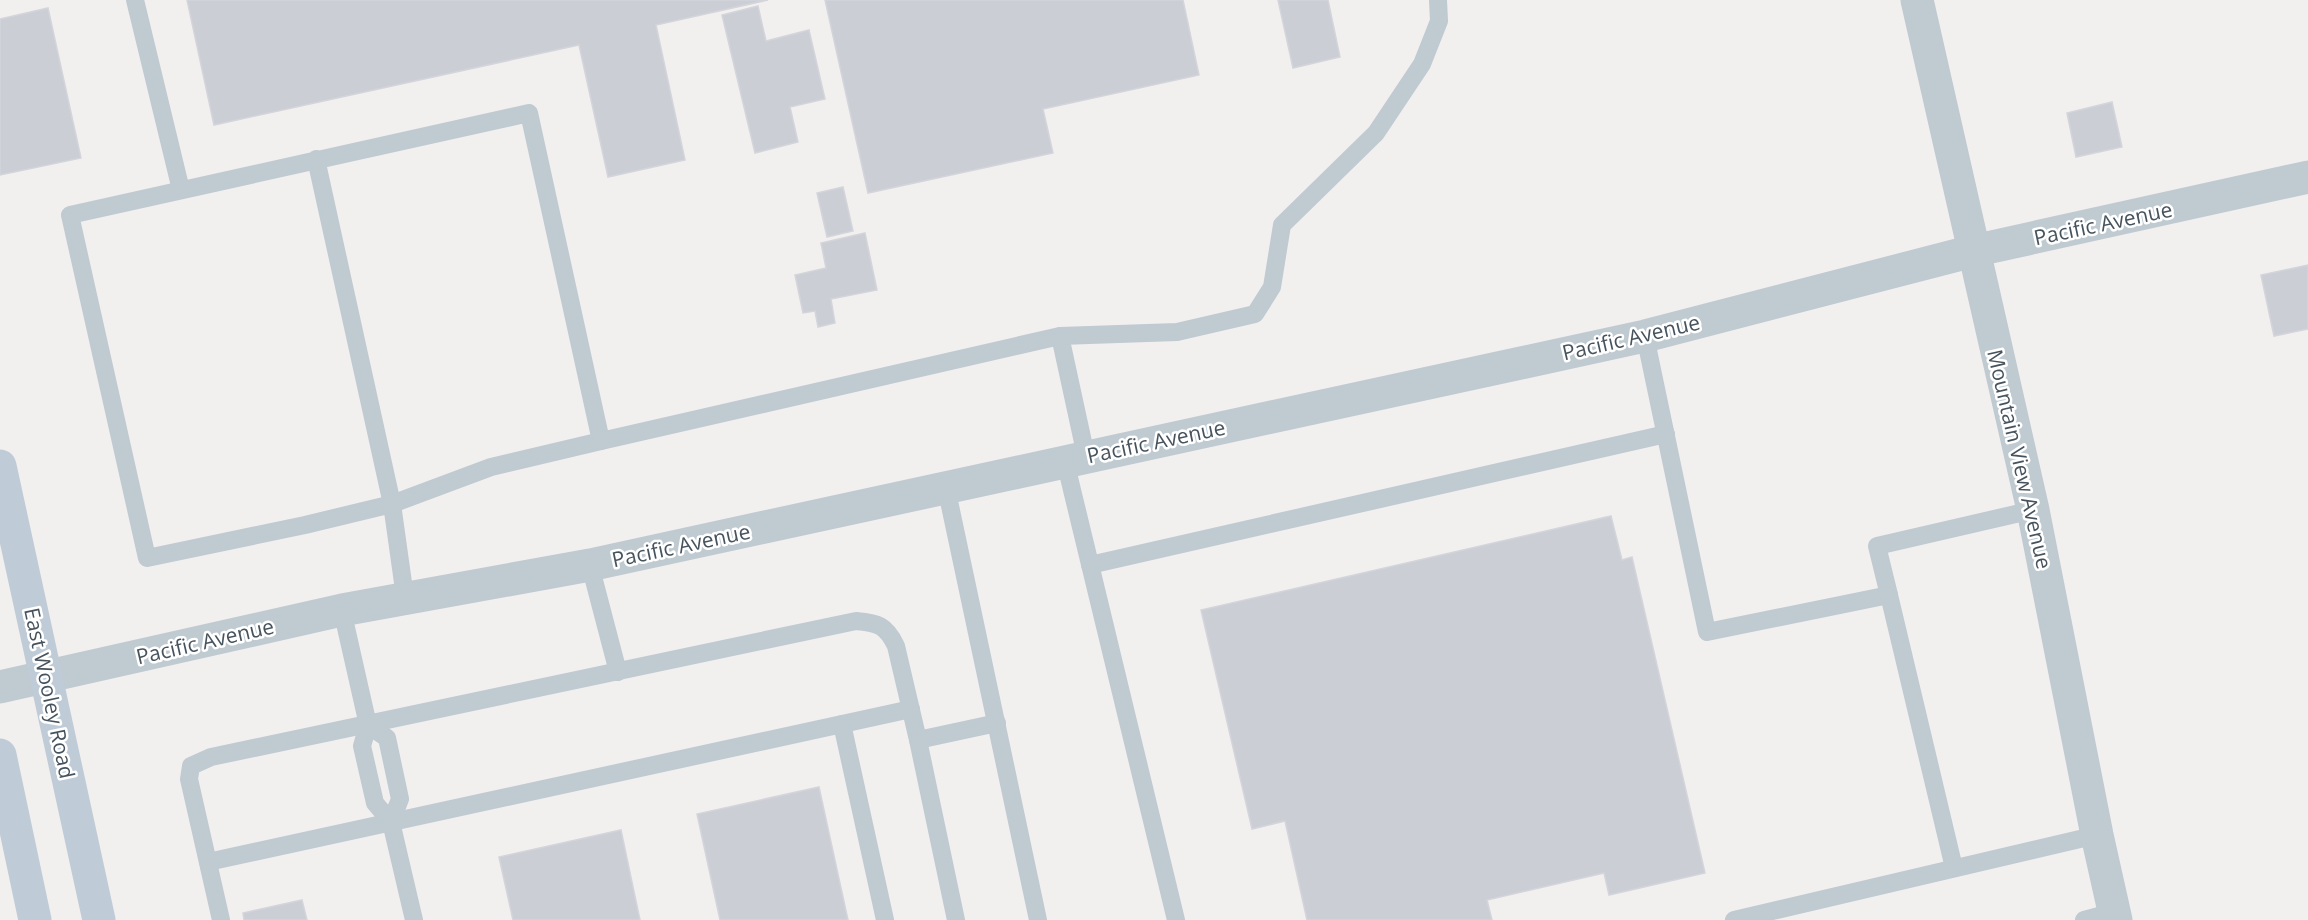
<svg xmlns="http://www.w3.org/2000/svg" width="2308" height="920" viewBox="0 0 2308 920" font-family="'Open Sans',sans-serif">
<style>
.building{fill:#cbced4;stroke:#d3d5db;stroke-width:1.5}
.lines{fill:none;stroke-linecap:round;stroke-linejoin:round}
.lane{stroke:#bfcad1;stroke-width:18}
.street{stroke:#bfcad1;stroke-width:33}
.secondary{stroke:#bfcbd6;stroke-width:33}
.labels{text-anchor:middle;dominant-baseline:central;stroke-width:5;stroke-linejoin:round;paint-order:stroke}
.street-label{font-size:21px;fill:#46535d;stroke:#fff}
</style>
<rect width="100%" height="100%" fill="#f2efef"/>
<!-- building -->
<g class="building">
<path d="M187,0h581l-112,25 29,135 -77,17 -29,-132 -365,80z"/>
<path d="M825,0h358l16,75 -156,34 10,44 -185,40z"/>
<path d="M1278,0h50l12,57 -47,11z"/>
<path d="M758,6l8,35 43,-11 16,69 -35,8 8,35 -43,11 -33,-138z"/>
<path d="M48,8l33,150 -81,17v-156z"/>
<path d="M2112,102l10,45 -46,10 -9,-44z"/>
<path d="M843,187l10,44 -26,6 -10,-44z"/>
<path d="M865,233l12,57 -46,9 4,24 -17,4 -3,-16 -12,2 -8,-38 31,-7 -5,-25z"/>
<path d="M2308,265v64l-34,7 -13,-61z"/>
<path d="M1611,516l11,44 10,-3 73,316 -96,22 -5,-22 -117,27 5,20h-185l-22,-99 -33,8 -51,-219z"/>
<path d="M819,787l29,133h-128l-23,-106z"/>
<path d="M621,830l19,90h-127l-14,-63z"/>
<path d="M302,900l5,20h-63l-1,-7z"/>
</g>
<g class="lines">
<!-- lane -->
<g class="lane">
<path d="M135,0l46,190"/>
<path d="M316,159l76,345 99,-37 110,-26 -72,-328 -459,102 77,343 158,-33 87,-21 13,93"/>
<path d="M1060,336l26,120"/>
<path d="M1645,336l62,296 182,-37 65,273"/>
<path d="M601,441l459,-105 117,-4 78,-18 17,-27 10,-62 94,-92 46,-69 17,-43 -1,-21"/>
<path d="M1065,461l111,459"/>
<path d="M946,487l92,433"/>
<path d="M590,565l28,107"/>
<path d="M1090,565l576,-131"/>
<path d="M1889,595l-12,-49 156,-36"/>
<path d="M342,610l26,115 -6,21 13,57 16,19 23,98"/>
<path d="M842,724l43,196"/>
<path d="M368,725l19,13 13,61 -9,23"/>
<path d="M918,740l79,-17"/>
<path d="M208,862l703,-153"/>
<path d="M221,920l-32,-141 2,-13 20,-9 645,-136c22,2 30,4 40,25l22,94 38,180"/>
<path d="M1734,920l363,-85"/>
<path d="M2084,920l30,-8"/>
</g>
<!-- street -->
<g class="street">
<path d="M1917,0l116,510 64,325 19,85"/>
<path d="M0,687l342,-77 248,-45 1055,-229 328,-85 335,-74"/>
</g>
<!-- secondary -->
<g class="secondary">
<path d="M0,466l99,454"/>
<path d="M0,755l35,165"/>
</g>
</g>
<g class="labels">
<!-- street labels -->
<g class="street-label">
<text transform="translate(2103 223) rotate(-12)">Pacific Avenue</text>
<text transform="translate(1631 337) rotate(-13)">Pacific Avenue</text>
<text transform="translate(1156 441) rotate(-12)">Pacific Avenue</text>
<text transform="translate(2020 459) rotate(77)">Mountain View Avenue</text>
<text transform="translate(681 545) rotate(-12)">Pacific Avenue</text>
<text transform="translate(205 641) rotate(-13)">Pacific Avenue</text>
<text transform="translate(50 693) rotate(78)">East Wooley Road</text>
</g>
</g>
</svg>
